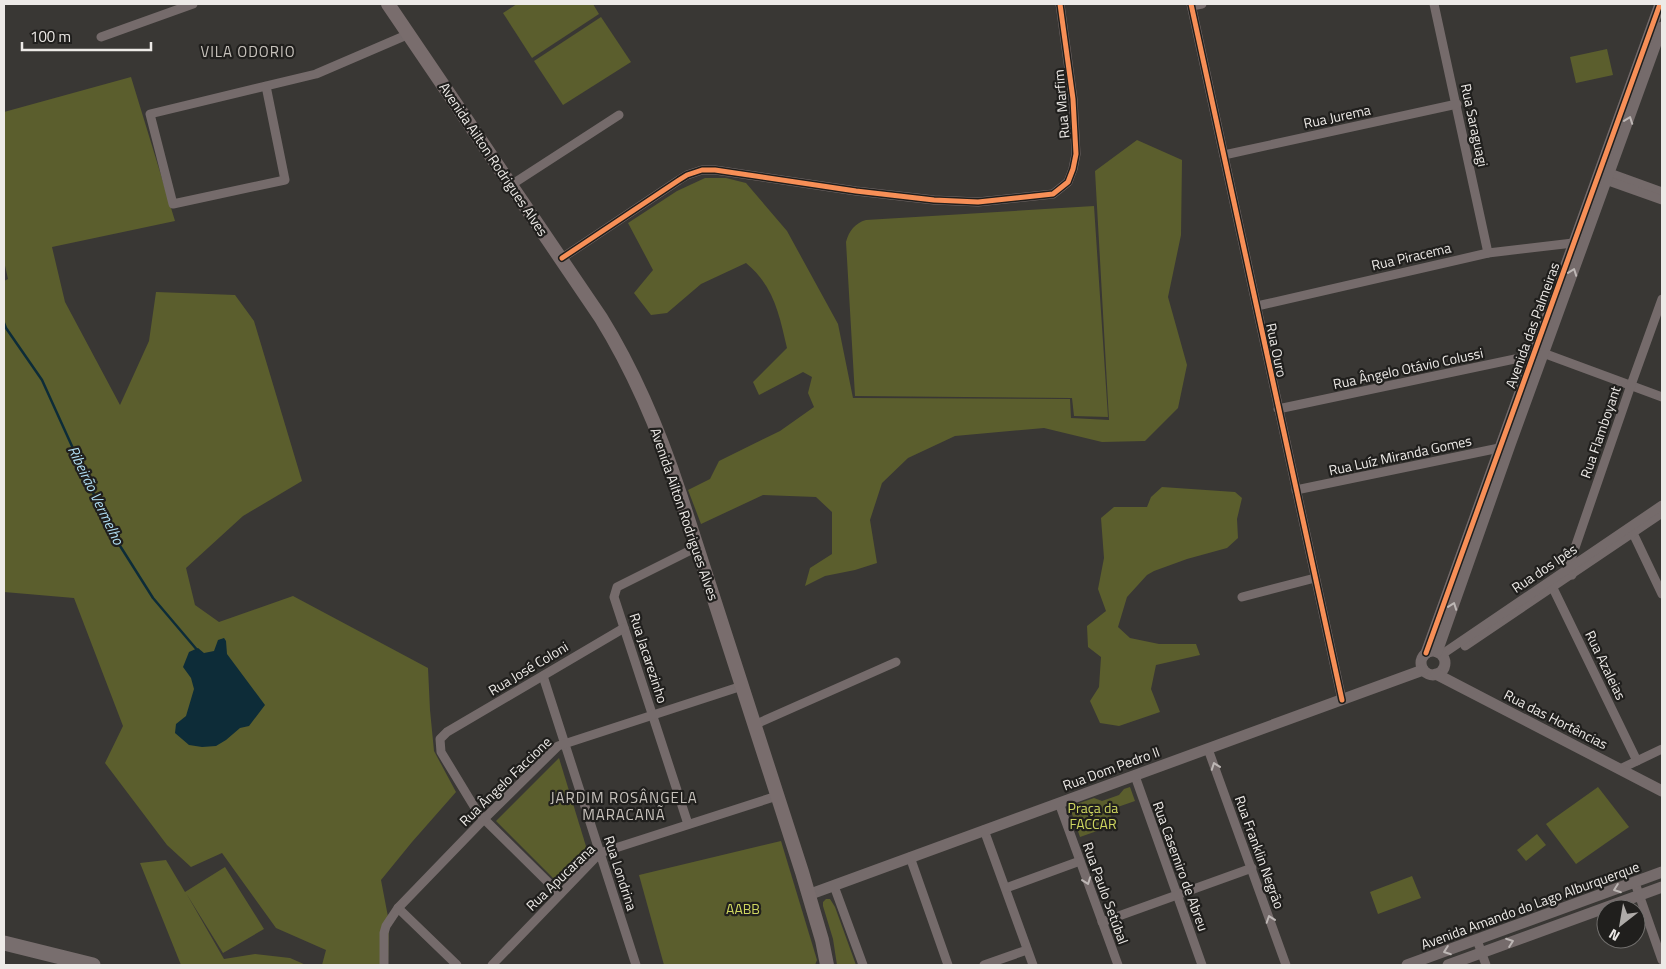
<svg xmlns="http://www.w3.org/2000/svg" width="1666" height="969" viewBox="0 0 1666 969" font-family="'Titillium Web',sans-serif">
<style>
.green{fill:#5b5e2d}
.water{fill:#0d2c38}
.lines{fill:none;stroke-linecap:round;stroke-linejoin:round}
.stream{stroke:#0d2c38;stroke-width:2.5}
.minor{stroke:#756b6b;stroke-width:9}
.tertiary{stroke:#756b6b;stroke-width:11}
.secondary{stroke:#796d6d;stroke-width:14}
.trunk{stroke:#786e6e;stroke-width:15}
.cycleway-casing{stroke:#201f1d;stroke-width:8}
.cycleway{stroke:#f78f57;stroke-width:5}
.oneway{stroke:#bdb7b5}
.labels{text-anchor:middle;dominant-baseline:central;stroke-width:4.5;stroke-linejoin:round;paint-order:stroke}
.street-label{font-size:14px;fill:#edeae7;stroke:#201f1d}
.park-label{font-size:14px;fill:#cfd760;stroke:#201f1d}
.neighbourhood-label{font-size:15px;letter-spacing:1px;fill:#c7c2bc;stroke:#201f1d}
.water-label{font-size:15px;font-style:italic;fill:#afddf3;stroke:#201f1d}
</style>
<rect width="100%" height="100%" fill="#393734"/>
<!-- green -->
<g class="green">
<path d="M517,4h76l6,10 -67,44 -29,-45z"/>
<path d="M601,17l30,45 -68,43 -29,-44z"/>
<path d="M1607,49l6,26 -37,8 -6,-26z"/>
<path d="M131,77l44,144 -123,26 13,55 55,103 29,-64 7,-49 79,3 19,26 48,160 -59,35 -57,52 9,37 24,17 74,-26 135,72 2,42 4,41 22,41 -44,50 -31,38 8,42 -1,43h-66l4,-15 -50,-22 -54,-75 -31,14 -24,-22 -62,-82 18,-37 -49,-128 -70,-6v-311l4,-2 -4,-18v-149z"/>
<path d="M1137,140l45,20 -1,75 -13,62 19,68 -9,43 -33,33 -43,1 -58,-14 -89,8 -47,22 -26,25 -12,37 7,43 -22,7 -30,6 -20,10 5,-18 22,-14v-42l-16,-15 -53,-2 -62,29 -13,-34 22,-11 9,-18 61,-30 34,-24 -6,-14 4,-16 -9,-5 -44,23 -6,-13 34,-34c-8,-34 -13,-62 -41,-85l-45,21 -34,29 -16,2 -17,-22 19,-23 -25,-47 49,-32 28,-13h21l20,5 41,48 51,93 15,74 217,1 1,19 38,2 -14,-249z"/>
<path d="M1094,206l14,211 -34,-1 -2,-18 -217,-2 -9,-154c3,-11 9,-19 20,-22z"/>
<path d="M1162,487l73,5 7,6 -5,21 1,19 -11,10 -40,11 -33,12 -7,4 -20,22 -9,30 12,11 29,6h37l4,11 -44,10 -5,24 9,23 -41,14 -19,-3 -10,-22 9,-14 2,-30 -13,-10 -1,-21 19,-15 -8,-22 6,-31 -3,-40 13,-11h33l4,-10z"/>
<path d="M559,758l30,98 -29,29 -64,-64z"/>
<path d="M1130,787l5,14 -26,9 5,15 -34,12 -9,-26v-5l23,-8 8,3 17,-6 5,-6z"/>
<path d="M1598,787l31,40 -53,37 -30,-40z"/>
<path d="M1537,834l9,11 -20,16 -9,-11z"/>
<path d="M781,841l36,119 -2,5h-151l-25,-90z"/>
<path d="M166,860l19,32 40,-25 39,62 -41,24 -37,-60 38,66 31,-5 35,4 16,7h-125l-41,-102z"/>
<path d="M1412,876l9,22 -43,16 -8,-22z"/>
<path d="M826,899h4l5,8 21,58h-19l-4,-26 -10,-33v-4z"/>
</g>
<!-- water -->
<path class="water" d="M224,638l2,3 1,13 38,51 -16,21 -9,2 -14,12 -10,6 -14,1 -13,-2 -14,-12 1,-9 10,-8 8,-27 -3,-11 -8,-11 6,-15 9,-4 6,5 10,-2 4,-11z"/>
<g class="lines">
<!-- stream -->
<path class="stream" d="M4,323l2,5 36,52 68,150 43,68 45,53"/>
<!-- minor -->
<g class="minor">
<path d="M1191,4l151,696"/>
<path d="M1434,4l54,249"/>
<path d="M1192,6l10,-2"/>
<path d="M101,37l92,-33"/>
<path d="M266,86l19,94 -112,24 -23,-90 166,-40 93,-40"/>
<path d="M1224,155l233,-51"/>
<path d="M1604,171l58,21"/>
<path d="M1600,178l62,22"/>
<path d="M511,185l108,-70"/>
<path d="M562,258l117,-78 8,-5 15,-5h13l141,21 78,9 44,2 75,-8 15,-12 5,-13 3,-15 -3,-55 -13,-95"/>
<path d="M1257,306l231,-53 85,-10"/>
<path d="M1278,409l265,-56 119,44"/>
<path d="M1296,490l208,-43"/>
<path d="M1631,529l31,65"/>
<path d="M1572,575l-4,-7 63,-183 31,-86"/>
<path d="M1551,584l86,177"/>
<path d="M1242,597l73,-19"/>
<path d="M1465,646l197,-133"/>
<path d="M1441,655l221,-150"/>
<path d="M543,676l93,289"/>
<path d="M754,725l142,-63"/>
<path d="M1208,749l78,216"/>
<path d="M1620,769l42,-20"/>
<path d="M1135,776l67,189"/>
<path d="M1059,803l59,162"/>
<path d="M688,824l-74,-227 3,-10 80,-40"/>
<path d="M984,830l49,135"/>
<path d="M910,857l38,108"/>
<path d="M1635,883l27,77"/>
<path d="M834,886l29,79"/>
<path d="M1006,888l74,-27"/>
<path d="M560,894l-76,-75 -9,-11 -34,-56 -1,-13 7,-7 177,-104"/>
<path d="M398,908l59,57"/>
<path d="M1102,922l150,-54"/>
<path d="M1477,940l9,25"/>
<path d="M384,965v-32l2,-7 12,-18 86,-89 74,-73 184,-60"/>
<path d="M492,965l108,-112 177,-57"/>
<path d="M984,965l43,-15"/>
</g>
<!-- tertiary -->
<g class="tertiary">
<circle cx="1433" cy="663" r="12"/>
<path d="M1437,652l73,-207 152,-418"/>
<path d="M1426,653l234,-649"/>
<path d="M1436,674l226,117"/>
<path d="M808,895l615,-225"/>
<path d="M1407,965l255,-93"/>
<path d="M1448,965l214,-78"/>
</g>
<!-- secondary -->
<path class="secondary" d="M388,4l213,314c34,55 59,115 79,176l122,378 20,68 5,25"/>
<!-- trunk -->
<path class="trunk" d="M4,943l89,22"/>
<!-- cycleway casing -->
<g class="cycleway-casing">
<g id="cycleway">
<path d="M1191,4l151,696"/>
<path d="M562,258l117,-78 8,-5 15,-5h13l141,21 78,9 44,2 75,-8 15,-12 5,-13 3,-15 -3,-55 -13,-95"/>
<path d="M1426,653l234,-649"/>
</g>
</g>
<!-- cycleway -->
<use href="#cycleway" class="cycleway"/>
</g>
<!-- one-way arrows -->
<defs><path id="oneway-chevron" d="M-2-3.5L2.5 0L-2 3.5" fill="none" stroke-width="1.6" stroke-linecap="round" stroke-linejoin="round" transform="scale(1.25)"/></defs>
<g class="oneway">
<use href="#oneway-chevron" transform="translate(1629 120) rotate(-70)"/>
<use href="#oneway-chevron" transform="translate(1573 272) rotate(-70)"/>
<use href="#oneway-chevron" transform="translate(1453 606) rotate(-70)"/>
<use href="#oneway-chevron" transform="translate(1215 766) rotate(-110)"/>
<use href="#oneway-chevron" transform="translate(1087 881) rotate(70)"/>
<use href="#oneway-chevron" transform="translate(1617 889) rotate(160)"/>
<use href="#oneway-chevron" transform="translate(1270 919) rotate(-109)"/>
<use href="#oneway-chevron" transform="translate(1510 942) rotate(-20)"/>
<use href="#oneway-chevron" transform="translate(1447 951) rotate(160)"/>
</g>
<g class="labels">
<!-- street labels -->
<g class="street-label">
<text transform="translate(1061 104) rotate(-95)">Rua Marfim</text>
<text transform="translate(1337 116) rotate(-12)">Rua Jurema</text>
<text transform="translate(1475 125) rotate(78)">Rua Saraguagi</text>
<text transform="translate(494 159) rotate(56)">Avenida Ailton Rodrigues Alves</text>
<text transform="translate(1411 256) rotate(-13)">Rua Piracema</text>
<text transform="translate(1532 325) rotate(-70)">Avenida das Palmeiras</text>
<text transform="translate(1277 350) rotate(78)">Rua Ouro</text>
<text transform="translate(1408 368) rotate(-12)">Rua Ângelo Otávio Colussi</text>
<text transform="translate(1600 432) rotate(-71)">Rua Flamboyant</text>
<text transform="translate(1400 455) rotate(-12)">Rua Luíz Miranda Gomes</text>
<text transform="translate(685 514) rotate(71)">Avenida Ailton Rodrigues Alves</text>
<text transform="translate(1544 568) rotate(-34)">Rua dos Ipês</text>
<text transform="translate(649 658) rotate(72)">Rua Jacarezinho</text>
<text transform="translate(1606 665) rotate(64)">Rua Azaleias</text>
<text transform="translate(528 668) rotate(-31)">Rua José Coloni</text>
<text transform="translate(1556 719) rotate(27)">Rua das Hortências</text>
<text transform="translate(1111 768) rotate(-20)">Rua Dom Pedro II</text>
<text transform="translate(505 781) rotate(-44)">Rua Ângelo Faccione</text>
<text transform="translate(1260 852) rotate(70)">Rua Franklin Negrão</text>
<text transform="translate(1181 866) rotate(70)">Rua Casemiro de Abreu</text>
<text transform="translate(621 873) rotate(72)">Rua Londrina</text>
<text transform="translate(560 877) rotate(-44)">Rua Apucarana</text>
<text transform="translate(1106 893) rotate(70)">Rua Paulo Setúbal</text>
<text transform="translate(1530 905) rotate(-20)">Avenida Amando do Lago Alburquerque</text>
</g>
<!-- park labels -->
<g class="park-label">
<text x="1093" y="807">Praça da<tspan x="1093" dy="16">FACCAR</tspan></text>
<text x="743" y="908">AABB</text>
</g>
<!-- neighbourhood labels -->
<g class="neighbourhood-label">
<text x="248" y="51">VILA ODORIO</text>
<text x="624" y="797">JARDIM ROSÂNGELA<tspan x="624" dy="17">MARACANÃ</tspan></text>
</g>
<!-- water labels -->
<g class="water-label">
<text transform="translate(96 495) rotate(64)">Ribeirão Vermelho</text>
</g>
</g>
<!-- border -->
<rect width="1666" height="969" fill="none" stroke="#edeae7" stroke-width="10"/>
<!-- north arrow -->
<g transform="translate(1621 924) rotate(211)"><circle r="24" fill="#201f1d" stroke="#72706e"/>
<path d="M0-4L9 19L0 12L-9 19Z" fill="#aeaba8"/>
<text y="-8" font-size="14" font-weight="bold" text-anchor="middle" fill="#edeae7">N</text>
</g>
<!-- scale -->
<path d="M22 42v8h129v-8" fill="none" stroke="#edeae7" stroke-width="2.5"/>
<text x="30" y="42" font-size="15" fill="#edeae7" stroke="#201f1d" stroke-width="4" paint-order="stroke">100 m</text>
</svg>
